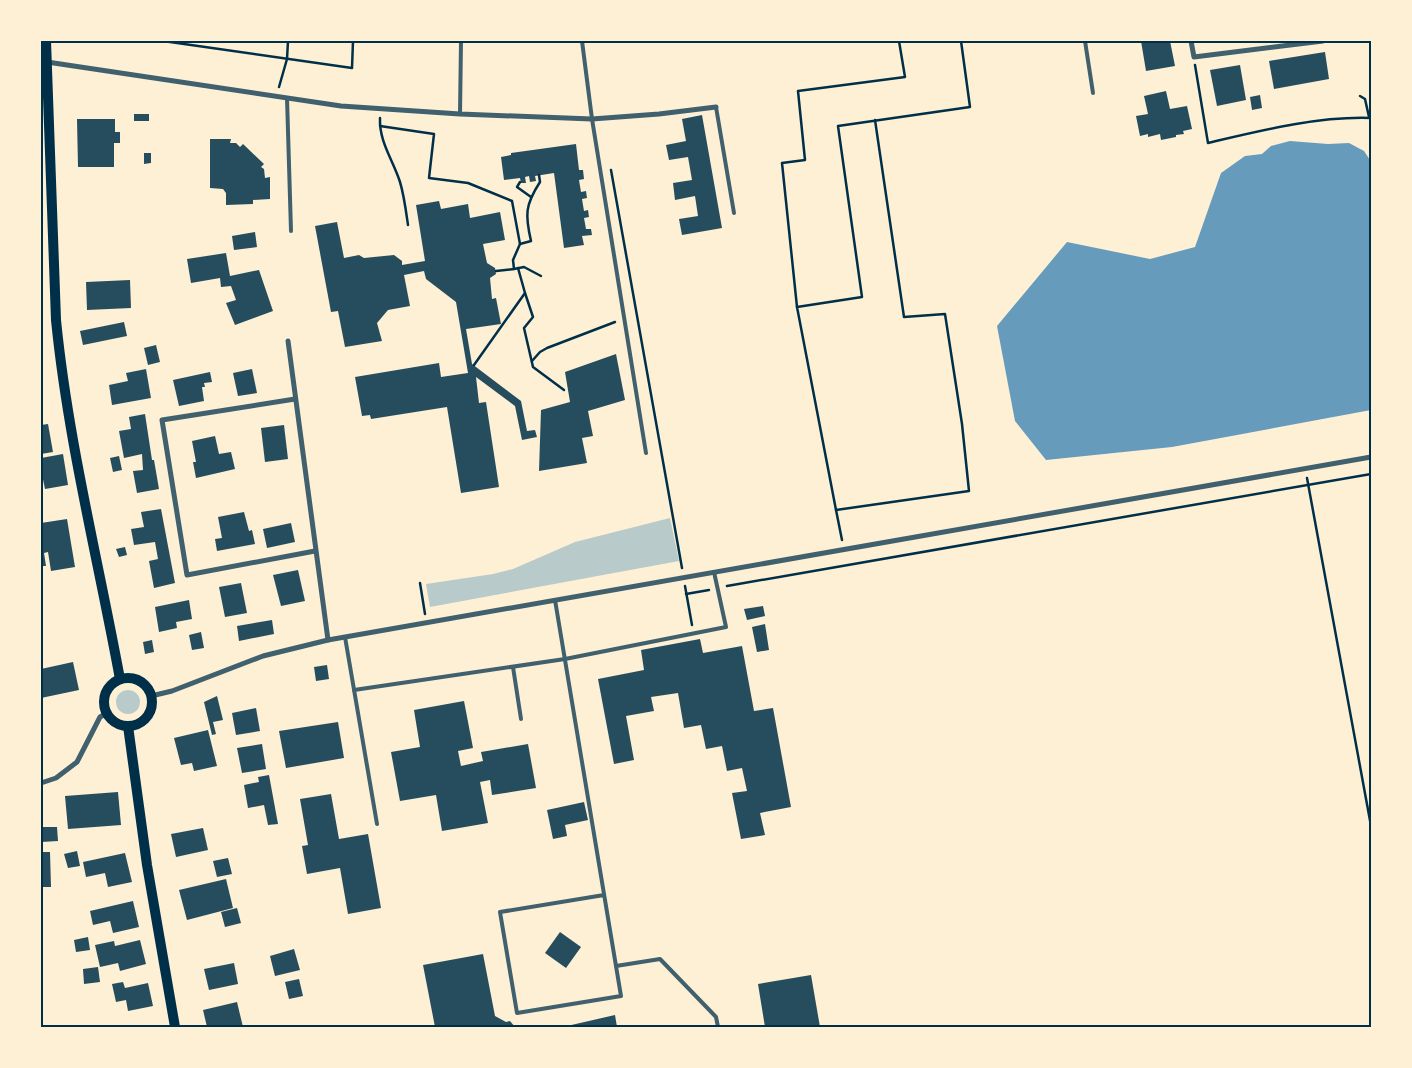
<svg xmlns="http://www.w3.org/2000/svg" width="1412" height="1068" viewBox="0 0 1412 1068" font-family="Spectral,serif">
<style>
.green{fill:#b9caca}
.water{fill:#669bbc}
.building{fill:#264d5e}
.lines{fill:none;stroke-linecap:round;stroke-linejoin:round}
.path{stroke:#003049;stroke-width:2.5}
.service{stroke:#3f606c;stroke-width:4}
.minor{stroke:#3f606c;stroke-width:5}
.secondary{stroke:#003049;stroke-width:10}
.neatline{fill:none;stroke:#003049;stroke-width:2}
</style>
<rect width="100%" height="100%" fill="#fdf0d5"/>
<!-- green -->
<g class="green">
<path d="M670,518l9,43 -249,46 -4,-23 67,-10 20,-5 62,-27z"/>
<circle cx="128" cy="702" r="12"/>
</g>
<!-- water -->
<path class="water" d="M1290,141l38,3 21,-1 15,8 6,9 1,250 -199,37 -126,13 -31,-39 -18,-95 70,-84 83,17 45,-12 26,-74 24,-17 17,-2 9,-8z"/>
<!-- building -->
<g class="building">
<path d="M1141,41h29l5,25 -29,5z"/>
<path d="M1325,52l4,27 -55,10 -5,-28z"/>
<path d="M1240,65l6,35 -29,6 -7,-36z"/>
<path d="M1166,91l4,18 17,-3 5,23 -9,2 1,3 -8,1v2l-15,3 -1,-6 -12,3v-3l-8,2 -4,-20 12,-2 -4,-18z"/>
<path d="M1260,95l2,13 -10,2 -2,-13z"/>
<rect x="134" y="114" width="15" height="7"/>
<path d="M702,115l20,113 -40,7 -3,-16 19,-3 -3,-20 -20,4 -2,-17 19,-3 -4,-23 -19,3 -3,-15 20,-4 -4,-22z"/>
<path d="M77,119h38v13h5v11h-6v24h-36z"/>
<path d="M210,139h21l-1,4h6l4,4 3,-3 21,20 -3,3 3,2 1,9 5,-1v22l-17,1v4l-27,1v-12l-3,-4 -13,-1z"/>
<path d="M576,144l3,26h4l1,9 -5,1 2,12 5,-1 1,7 -5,1 2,12 4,-1 1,7 -5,1 2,11h5l1,6 -10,1 2,9 -20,3 -10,-75 -19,3 1,5 -6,1 -1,-6 -4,1 1,6h-5l-1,-5 -16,2 -3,-23 10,-2v-2z"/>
<path d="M144,153h7v10l-7,1z"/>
<path d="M439,201l2,8 27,-5 2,14 30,-6 5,28 -22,4 4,19 8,5 1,6 -6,4 2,21 4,-1 5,26 -35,5 6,35 49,37 6,30 8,-1 2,7 -15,3 -7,-34 -39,-29 3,26 7,-1 13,85 -38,6 -14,-86 -76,12 -1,-4 -8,1 -7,-39 84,-14 2,14 27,-4 -12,-71 -30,-23 -2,-8 -20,4 6,31 -22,4 -11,13 5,18 -37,6 -7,-36 -7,1 -16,-86 22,-4 7,36 15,-3 5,3 30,-3 8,6v4l23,-4 -9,-56z"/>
<path d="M255,232l2,15 -23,3 -2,-14z"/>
<path d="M226,253l4,23 29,-6 14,41 -38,14 -9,-22 10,-3 -5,-14 -10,1 -1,-9 -29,5 -4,-24z"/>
<path d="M130,280l1,28 -44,2 -1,-28z"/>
<path d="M124,322l3,14 -44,9 -3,-14z"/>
<path d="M156,345l4,17 -12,3 -4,-17z"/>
<path d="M616,354l9,46 -37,11 5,25 -11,2 5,25 -48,8 2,-61 29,-8 -5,-30z"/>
<path d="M146,369l5,29 -39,7 -3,-20 19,-4 -2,-8z"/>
<path d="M252,369l5,24 -19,3 -5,-23z"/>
<path d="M210,372l2,10 -8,1 1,4h-3l2,14 -25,5 -6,-26z"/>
<path d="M145,414l7,46h2l5,29 -22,4 -4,-22 10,-1 -1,-16 -18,4 -5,-27 12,-2 -2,-12z"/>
<path d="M48,424l5,28 -12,2v-29z"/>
<path d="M284,425l4,34 -23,3 -4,-34z"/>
<path d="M215,436l4,18 12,-2 4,17 -39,9 -3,-16h3l-4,-21z"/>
<path d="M63,454l5,31 -23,4 -4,-19v-12z"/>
<path d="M119,456l3,14 -9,2 -3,-14z"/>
<path d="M161,509l14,74 -21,5 -5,-27 9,-2 -3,-17 -21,3 -3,-16 13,-2 -3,-15z"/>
<path d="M244,512l5,19 3,-1 3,14 -38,7 -2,-12 7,-1 -4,-21z"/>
<path d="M67,519l8,48 -24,4 -3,-19 -4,1 2,13h-5v-43z"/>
<path d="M291,523l4,19 -28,6 -4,-19z"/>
<path d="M125,547l2,8 -8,2 -3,-8z"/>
<path d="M298,570l7,31 -24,5 -8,-31z"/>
<path d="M241,583l6,30 -22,4 -6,-30z"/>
<path d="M189,600l3,19 -16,3 1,6 -18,4 -4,-25z"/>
<path d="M763,606l2,10 -18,4 -3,-11z"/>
<path d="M272,620l2,14 -35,7 -2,-15z"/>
<path d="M765,624l4,26 -12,2 -5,-25z"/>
<path d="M201,632l3,16 -12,2 -3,-15z"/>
<path d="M700,639l3,14 39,-7 12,65 19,-3 18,99 -31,6 5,22 -24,4 -9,-46 15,-2 -5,-23 -15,3 -5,-25 -16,3 -5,-24 -17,3 -6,-35 -27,4 3,14 -28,5 8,44 -20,4 -16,-85 46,-9 -3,-20z"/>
<path d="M152,640l2,12 -9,2 -2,-12z"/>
<path d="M73,662l6,28 -38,8v-29z"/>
<path d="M327,665l2,14 -13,2 -2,-14z"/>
<path d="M217,696l6,24 -10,2 3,12 -4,1 -8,-33z"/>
<path d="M464,701l9,47 -15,3 3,15 22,-5 -2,-9 47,-8 8,44 -44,7 -2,-15 -10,2 8,41 -46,8 -6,-36 -36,6 -9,-49 29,-5 -6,-37z"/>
<path d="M256,708l4,23 -24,4 -4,-22z"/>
<path d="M338,722l6,36 -58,10 -7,-37z"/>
<path d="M208,730l9,36 -23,5 -2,-8 -11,2 -7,-27z"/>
<path d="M262,744l4,25 -24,4 -5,-25z"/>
<path d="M269,775l9,49 -10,1 -4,-20 -16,3 -4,-23 15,-3 -1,-5z"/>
<path d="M118,792l3,33 -53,4 -3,-33z"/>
<path d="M331,794l8,45 29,-5 13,74 -33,6 -8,-46 -33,6 -5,-28 6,-1 -8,-46z"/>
<path d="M584,802l4,18 -23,5 2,11 -14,3 -6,-29z"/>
<path d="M41,827h16l1,14 -17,1z"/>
<path d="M203,828l5,22 -32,7 -5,-23z"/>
<path d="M77,851l3,15 -12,2 -4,-14z"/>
<path d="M41,852h9l1,35h-10z"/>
<path d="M125,853l7,29 -24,5 -3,-14 -19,4 -3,-15z"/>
<path d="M228,858l4,16 -15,3 -4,-16z"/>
<path d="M226,879l7,29 -46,12 -8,-30z"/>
<path d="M133,901l6,26 -26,6 -3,-12 -17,4 -3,-14z"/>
<path d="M237,908l4,15 -16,4 -4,-15z"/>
<path d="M560,932l21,15 -15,21 -21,-15z"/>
<path d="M88,937l2,13 -14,2 -2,-12z"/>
<path d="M140,940l6,24 -26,7 -2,-8 -18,4 -5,-22 19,-4 1,5z"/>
<path d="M294,949l6,21 -25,6 -5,-20z"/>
<path d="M483,954l12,62 11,6 4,-1 5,6h-80l-12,-62z"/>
<path d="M234,963l4,21 -29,6 -5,-21z"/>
<path d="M98,967l2,15 -16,2 -1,-15z"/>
<path d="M811,975l9,52h-55l-7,-43z"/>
<path d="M299,979l4,17 -14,3 -4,-17z"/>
<path d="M123,982l2,6 23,-5 5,23 -25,5 -2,-11 -10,2 -4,-18z"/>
<path d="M237,1002l6,25h-36l-4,-17z"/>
<path d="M615,1015l2,12h-50v-1z"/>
</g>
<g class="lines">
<!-- path -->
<g class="path">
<path d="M163,41l189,27 1,-27"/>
<path d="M1195,65l13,78c51,-12 110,-27 163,-25"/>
<path d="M279,87l8,-28 1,-18"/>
<path d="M1360,96l5,3 4,18"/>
<path d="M380,118c-1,24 13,42 20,64 4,13 6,29 8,43"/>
<path d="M875,120l29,197 41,-3 17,110 7,67 -133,19 -39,-203 65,-10 -24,-171 132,-19 -9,-66"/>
<path d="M380,126l54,8 -5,44 39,5 44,18 8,43 -7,16 1,9 -18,2"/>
<path d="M611,170l71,398"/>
<path d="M520,182l-3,5 14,10"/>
<path d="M520,244l11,-3c-6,-26 -6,-36 9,-59l-1,-7"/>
<path d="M514,269l10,-2 17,9"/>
<path d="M525,293l8,24 -9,11 9,39 31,23"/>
<path d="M797,307l-15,-144 23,-3 -7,-69 107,-14 -6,-36"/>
<path d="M532,361l8,-9 7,-4 68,-26"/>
<path d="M474,365l51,-72 -7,-25"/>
<path d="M1307,478l64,348"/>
<path d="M836,510l6,30"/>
<path d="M420,583l5,31"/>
<path d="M685,586l7,39"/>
<path d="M727,586l644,-112"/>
<path d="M686,594l23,-4"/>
</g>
<!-- service -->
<g class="service">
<path d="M582,41l10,78 54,334"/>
<path d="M1085,41l8,52"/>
<path d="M287,98l4,133"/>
<path d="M716,107l18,106"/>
<path d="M460,114l1,-73"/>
<path d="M555,600c23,132 45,264 66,396l-104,17 -17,-101 104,-17"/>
<path d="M345,637l32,187"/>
<path d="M513,667l8,52"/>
<path d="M354,690l211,-31 161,-32 -12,-55"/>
<path d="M616,966l44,-7 56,58 2,10"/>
</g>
<!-- minor -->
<g class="minor">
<path d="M1191,41l3,16 129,-16"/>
<path d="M47,62l294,44 119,8 132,5 67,-5 57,-7"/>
<path d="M288,341l40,299"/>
<path d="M295,399l-133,21 25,155 128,-24"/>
<path d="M151,696l21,-5 91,-35 65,-16 1043,-183"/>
<path d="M41,783l15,-5 21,-16 23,-45 7,-4"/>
</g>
<!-- secondary -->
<g class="secondary">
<path d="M46,41l10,279c12,121 42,239 64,359"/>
<circle cx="128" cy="702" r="24"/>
<path d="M128,726l19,139 28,162"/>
</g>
</g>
<!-- border -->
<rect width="1412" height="1068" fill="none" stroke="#fdf0d5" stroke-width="85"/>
<rect x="42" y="42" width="1328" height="984" class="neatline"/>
</svg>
